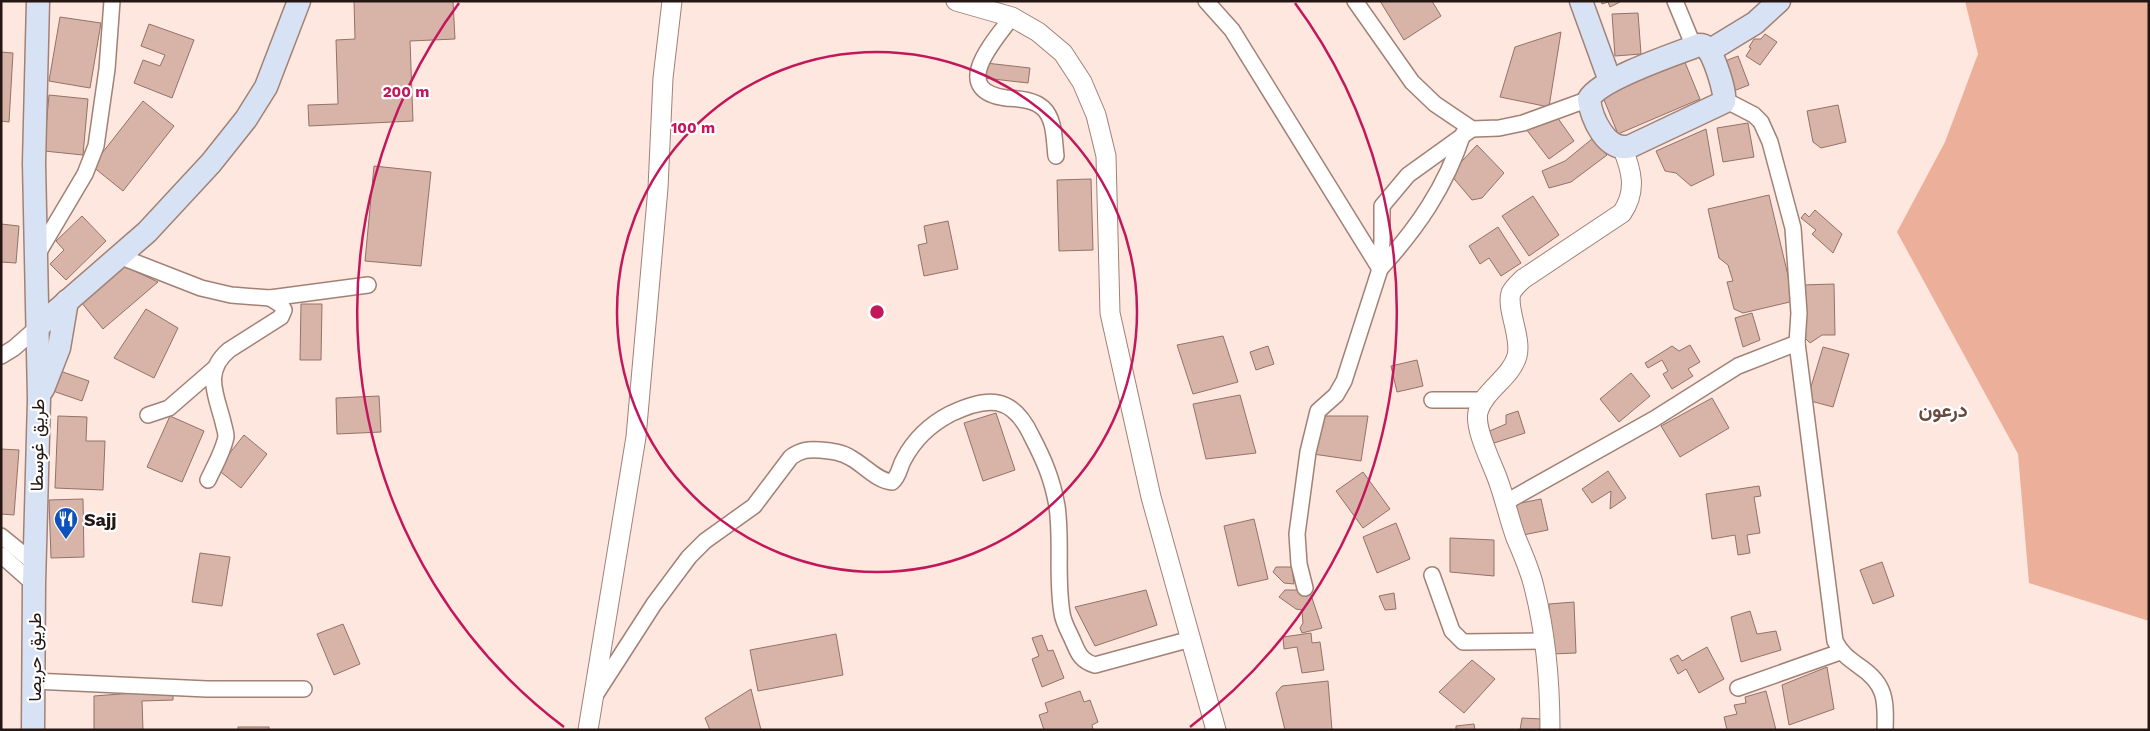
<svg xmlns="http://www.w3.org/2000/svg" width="2150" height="731" viewBox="0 0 2150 731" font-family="'Work Sans',Vazirmatn,sans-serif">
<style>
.green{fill:#ecb09a}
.building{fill:#d8b4a8;stroke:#937267}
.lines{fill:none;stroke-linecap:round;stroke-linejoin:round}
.minor-casing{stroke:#a28175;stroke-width:18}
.tertiary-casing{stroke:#a28175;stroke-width:21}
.secondary-casing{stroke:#a28175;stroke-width:25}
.minor{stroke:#fff;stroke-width:15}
.tertiary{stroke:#fff;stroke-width:19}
.secondary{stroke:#d7e2f5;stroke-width:22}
.ring{fill:none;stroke:#c2185b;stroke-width:2.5}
.labels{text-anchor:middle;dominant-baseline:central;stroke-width:4.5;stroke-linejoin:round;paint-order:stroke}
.street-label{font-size:18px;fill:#241713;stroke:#fff}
.poi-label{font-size:18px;font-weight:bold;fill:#241713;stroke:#fff;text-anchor:start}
.quarter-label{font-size:20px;font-weight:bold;fill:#67493e;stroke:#fff}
.centre{fill:#c2185b;stroke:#fff;stroke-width:2.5}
.ring-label{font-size:15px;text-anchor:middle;font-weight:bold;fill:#c2185b;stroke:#fff;stroke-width:4.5;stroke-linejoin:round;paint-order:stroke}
</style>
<rect width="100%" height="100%" fill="#fee7df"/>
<!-- green -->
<path class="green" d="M1965,1h184v620l-120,-38 -11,-129 -121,-222 48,-90 33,-88z"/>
<!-- building -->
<g class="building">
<path d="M354,1h99l2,38 -45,2 3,80 -104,5 -1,-21 30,-1 -2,-64 19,-1z"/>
<path d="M1380,1h52l9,15 -37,24z"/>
<path d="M1601,1h19v1l-10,5 -2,-5 -6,2z"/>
<path d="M1638,13l3,41 -26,2 -3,-42z"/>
<path d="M60,17l41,6 -11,65 -41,-7z"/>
<path d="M149,24l45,16 -22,58 -38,-15 9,-23 17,6 5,-11 -24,-9z"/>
<path d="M1561,32l-12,75 -49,-10 15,-50z"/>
<path d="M1765,34l12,8 -17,23 -14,-9 5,-8 -2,-1 5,-8h7z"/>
<path d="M1,52l12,1 -4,69 -8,-1z"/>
<path d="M1738,56l11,29 -18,7 -11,-29z"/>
<path d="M1684,60l16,39 -82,35 -16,-39z"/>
<path d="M986,63l44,5 -2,15 -44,-5z"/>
<path d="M49,95l39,4 -5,56 -39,-4z"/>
<path d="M143,101l31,25 -51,65 -31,-25z"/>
<path d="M1838,105l8,37 -25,6 -8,-6 -6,-31z"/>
<path d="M1557,117l17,24 -25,18 -23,-30z"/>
<path d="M1748,123l6,34 -31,5 -6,-34z"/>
<path d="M1706,129l8,46 -23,11 -15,-13 -11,-2 -9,-20z"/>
<path d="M1592,139l15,16 -36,27 -22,6 -7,-17 23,-10z"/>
<path d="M1477,145l27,28 -22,25 -10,2 -22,-26z"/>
<path d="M374,166l57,6 -10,94 -56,-5z"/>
<path d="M1091,179l2,71 -34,1 -2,-71z"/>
<path d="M1769,195l25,106 -51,12 -9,-4 -7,-27 6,-1 -5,-16 -9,-7 -11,-49z"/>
<path d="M1533,196l26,39 -30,21 -27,-40z"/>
<path d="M1815,210l27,24 -9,19 -21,-19 4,-4 -15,-12 4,-5 4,4z"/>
<path d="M82,216l24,25 -40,39 -16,-16 14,-14 -8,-9z"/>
<path d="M948,221l10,48 -34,7 -6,-31 9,-2 -3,-17z"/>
<path d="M1,224l18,2 -3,37 -15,-1z"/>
<path d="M1498,227l23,36 -20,13 -12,-18 -9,6 -11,-18z"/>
<path d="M124,266l34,16 -55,47 -22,-27z"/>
<path d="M1834,284l1,51h-13l-12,8 -8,-8v-50z"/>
<path d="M301,304h21l-1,56h-21z"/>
<path d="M146,309l32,19 -24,50 -40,-20z"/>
<path d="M1752,313l8,27 -17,7 -8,-29z"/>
<path d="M1223,336l15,46 -45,12 -16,-49z"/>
<path d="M1690,345l10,17 -12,7 5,7 -21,13 -9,-15 5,-3 -6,-11 -14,8 -3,-5 27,-17 7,5z"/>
<path d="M1268,346l6,18 -18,6 -6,-18z"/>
<path d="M1823,347l26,7 -16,53 -26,-7z"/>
<path d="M1417,360l6,26 -26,6 -6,-26z"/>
<path d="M60,371l29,10 -7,20 -29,-10z"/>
<path d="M1631,373l19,23 -31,26 -19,-23z"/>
<path d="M1240,395l16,58 -50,6 -13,-55z"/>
<path d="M379,396l2,36 -44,2 -1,-36z"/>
<path d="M1712,398l17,30 -49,29 -19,-31z"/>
<path d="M1518,411l7,22 -37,12 -3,-12 21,-9v-9z"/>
<path d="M996,413l19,57 -32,11 -19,-58z"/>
<path d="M58,416l29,1 -1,24h19l-2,49 -48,-2z"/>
<path d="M170,416l34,15 -22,51 -35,-15z"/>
<path d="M1321,416h47l-7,45 -48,-7z"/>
<path d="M244,435l23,19 -26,34 -24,-19z"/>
<path d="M1,449l18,1 -5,65 -13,-1z"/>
<path d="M1608,471l18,27 -16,11 1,-18 -19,12 -10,-14z"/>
<path d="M1363,472l27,37 -27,19 -27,-37z"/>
<path d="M1759,486l2,10 -7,1 6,36 -13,2 3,18 -12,2 -3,-20 -23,4 -6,-45z"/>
<path d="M83,499l1,58 -33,1 -2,-58z"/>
<path d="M1541,499l7,31 -25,5 -7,-31z"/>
<path d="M1254,519l14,60 -30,7 -14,-60z"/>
<path d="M1396,523l14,36 -33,14 -14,-36z"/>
<path d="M1450,538l44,2v36l-44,-4z"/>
<path d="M200,553l30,4 -8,49 -30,-4z"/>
<path d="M1882,562l12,34 -21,8 -13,-34z"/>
<path d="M1276,567h16l2,17 -10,-1 -11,-11z"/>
<path d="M1146,590l11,35 -62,21 -20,-39z"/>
<path d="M1285,590h13l4,5 8,-3 12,36 -20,5 -2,-5 3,-5 -1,-13 -6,-1 -17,-12z"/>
<path d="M1394,593l2,16 -11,1 -6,-14z"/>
<path d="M1574,602l2,51 -25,1 -2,-50z"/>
<path d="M1750,611l7,23 19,-3 5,19 -40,12 -10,-45z"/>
<path d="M343,624l17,40 -26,11 -17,-41z"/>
<path d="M1311,633l1,10 8,-1 4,28 -22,3 -5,-26 -13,2 -1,-12z"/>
<path d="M836,634l7,41 -85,16 -8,-41z"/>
<path d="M1042,635l6,16 5,-1 11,28 -22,9 -10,-28 7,-3 -7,-18z"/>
<path d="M1707,647l17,32 -25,14 -13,-24 -8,5 -8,-15 8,-4 4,6z"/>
<path d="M1472,660l23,19 -31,34 -25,-21z"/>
<path d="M1827,667l7,42 -45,16 -7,-40z"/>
<path d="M1328,681l4,49h-47l-9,-37 6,-7z"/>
<path d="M751,689l10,41h-51l-5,-12z"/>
<path d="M173,690v10l-31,1 1,29h-49v-34z"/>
<path d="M1080,691l4,11 6,-2 8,22 -6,3 1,5h-49l-5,-15 9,-3 -3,-9z"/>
<path d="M1766,691l10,39h-49l-3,-13 13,-3 -3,-9 12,-2 -1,-6z"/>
<path d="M1522,718l20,1 -1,11h-21z"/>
<path d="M1474,724l1,6h-19v-4z"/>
<rect x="238" y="727" width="31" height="3"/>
</g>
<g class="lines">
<!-- minor casing -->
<g class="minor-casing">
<g id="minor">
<path d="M1206,1l26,29 148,239c38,-42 65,-81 83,-135"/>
<path d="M1355,1l57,81 23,22 37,25 27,-1 24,-5 66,-24"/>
<path d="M1675,1l19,46"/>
<path d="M1012,17c-17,23 -64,73 -6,81 12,1 27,1 37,10 12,11 11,32 13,48"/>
<path d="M1725,100l29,15 7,7 9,20 23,86 6,85 -2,30 38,298c6,12 13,17 24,25 27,18 27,34 26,64"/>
<path d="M37,255l48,-81 11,-28 11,-77 5,-68"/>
<path d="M119,256l82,32 30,7 39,3 98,-13"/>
<path d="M1,356l13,-8 25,-22"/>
<path d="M1432,400h52"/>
<path d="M148,415l21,-7 46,-40"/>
<path d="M208,480c6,-13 15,-28 18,-43 0,-5 -2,-10 -3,-15 -7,-28 -20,-50 6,-72l52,-33 3,-7 -3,-5 -11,-7"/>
<path d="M1506,502l148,-83 84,-53 59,-23"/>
<path d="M1,536l33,27"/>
<path d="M1,555l33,29"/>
<path d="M1432,575l20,56 11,11 82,-1"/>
<path d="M1305,588l-6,-24 -2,-30 11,-82 10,-41 18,-16 8,-14 36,-112 2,-28v-35l26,-31 64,-46"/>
<path d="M33,681l174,8h97"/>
<path d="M1738,688l102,-36"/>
<path d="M594,697l60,-93 35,-47 16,-16 49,-35 37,-49c10,-7 17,-8 29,-7 11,1 22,2 31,8 13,7 26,23 41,24 8,-7 7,-15 12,-23 10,-19 27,-35 46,-45 37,-18 62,-19 81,21 13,25 21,43 26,71 5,35 -1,71 5,107 1,9 7,19 11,28 5,12 8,20 22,24l96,-26"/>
</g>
</g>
<!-- tertiary casing -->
<g class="tertiary-casing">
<g id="tertiary">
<path d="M956,1l56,16 26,15 25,21 19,29 14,33 10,41 4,157 41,184 65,233"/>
<path d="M588,730l48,-293 22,-249 5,-110 9,-77"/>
<path d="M1550,730c0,-48 -4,-96 -16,-143 -4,-17 -11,-33 -18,-49 -7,-19 -11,-39 -18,-58 -6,-17 -24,-51 -20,-68 6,-22 33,-34 39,-56 5,-18 -11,-48 -6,-63 3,-6 8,-10 12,-14l99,-66c15,-22 10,-42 0,-66"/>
</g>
</g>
<!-- secondary casing -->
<g class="secondary-casing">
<g id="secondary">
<path d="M1581,1l29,80"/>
<path d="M1699,45c3,0 5,0 7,2 7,5 21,48 18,55l-93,44c-24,8 -40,-28 -42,-47 11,-20 86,-45 110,-54z"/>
<path d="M1709,51l46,-28 24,-22"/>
<path d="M39,326l108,-94 64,-69 35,-44 20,-32 33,-86"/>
<path d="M43,389l16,-41 8,-47"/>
<path d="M33,730l1,-146 5,-185 -5,-236 4,-162"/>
</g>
</g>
<!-- minor -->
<use href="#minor" class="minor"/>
<!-- tertiary -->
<use href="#tertiary" class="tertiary"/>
<!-- secondary -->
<use href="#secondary" class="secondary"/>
</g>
<!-- distance rings -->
<g class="ring">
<circle cx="877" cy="312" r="260"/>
<path d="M564 727A520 520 0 0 1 459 3M1295 3A520 520 0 0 1 1190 727"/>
</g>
<!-- icons -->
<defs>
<g id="restaurant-pin" transform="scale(1.25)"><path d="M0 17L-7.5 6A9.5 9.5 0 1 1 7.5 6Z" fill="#0c52bd" stroke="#fff"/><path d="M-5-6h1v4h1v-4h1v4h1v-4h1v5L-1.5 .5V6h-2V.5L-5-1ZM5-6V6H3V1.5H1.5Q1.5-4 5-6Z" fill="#fff"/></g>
</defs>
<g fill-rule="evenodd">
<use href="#restaurant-pin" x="66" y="519"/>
</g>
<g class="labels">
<!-- street labels -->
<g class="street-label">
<text transform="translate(37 445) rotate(-89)">طريق غوسطا</text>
<text transform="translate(34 657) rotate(-90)">طريق حريصا</text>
</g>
<!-- poi labels -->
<g class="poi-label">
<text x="84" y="519">Sajj</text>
</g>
<!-- quarter labels -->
<g class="quarter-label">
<text x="1943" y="410">درعون</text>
</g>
</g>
<circle cx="877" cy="312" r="8" class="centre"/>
<g class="ring-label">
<text x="406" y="97">200 m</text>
<text x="693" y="133">100 m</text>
</g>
<!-- border -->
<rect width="2150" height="731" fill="none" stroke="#241713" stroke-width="5"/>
</svg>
